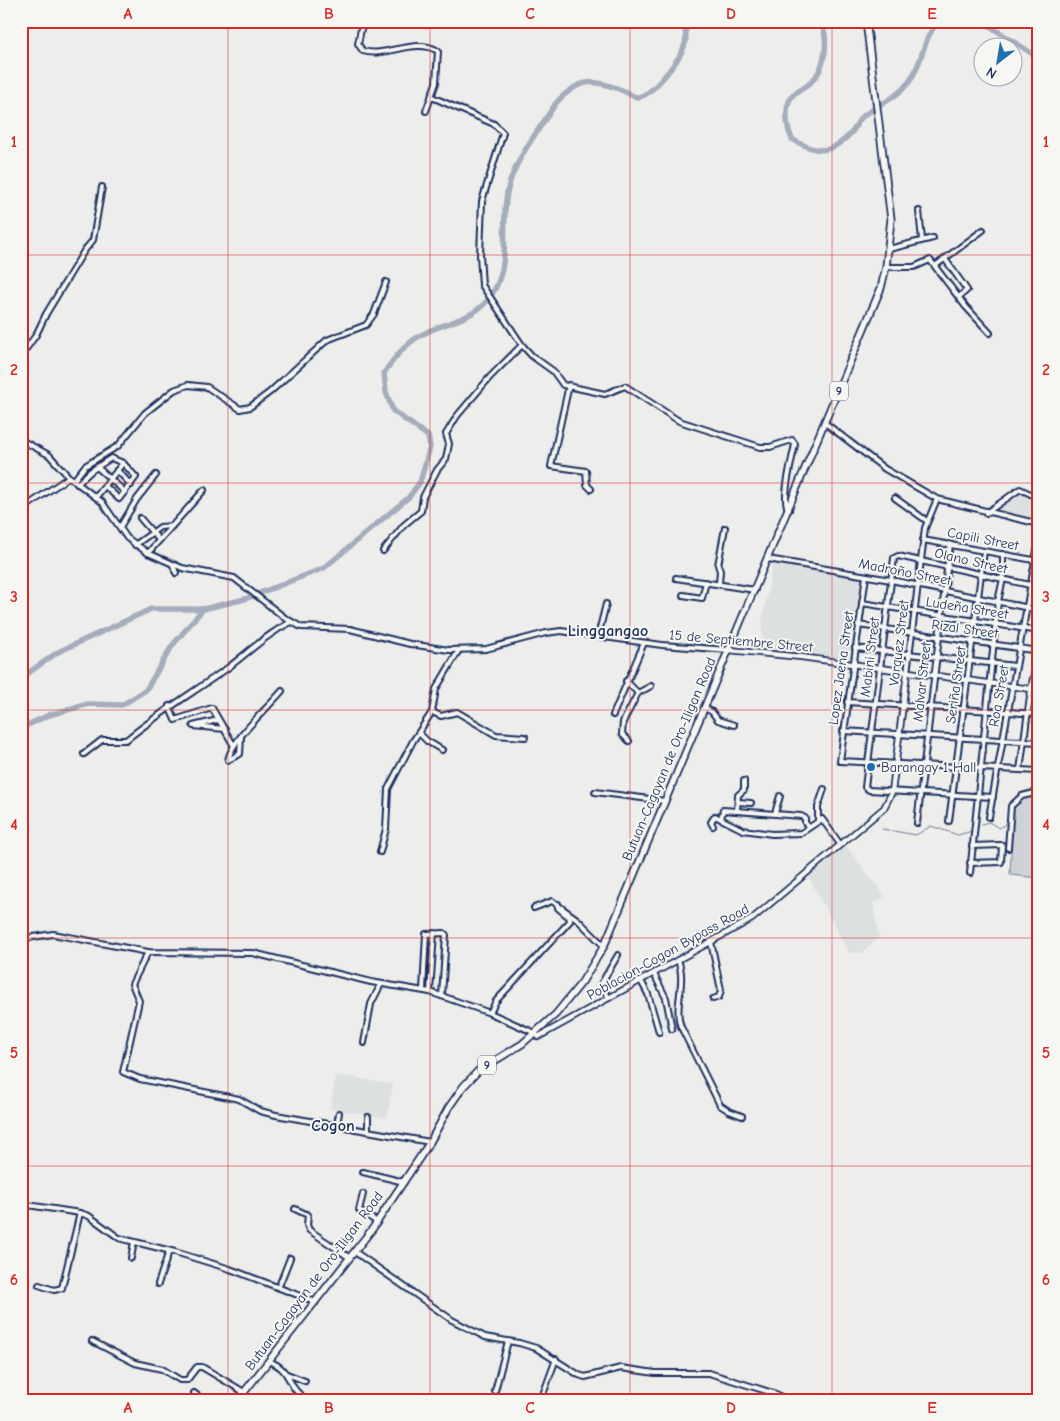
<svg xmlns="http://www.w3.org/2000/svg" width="1060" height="1421" viewBox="0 0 1060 1421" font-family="'Comic Neue',sans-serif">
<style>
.built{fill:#dde0e1}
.green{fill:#ced2d7;stroke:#74809a}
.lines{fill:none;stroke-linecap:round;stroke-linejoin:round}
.stream{stroke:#6e7a96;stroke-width:1}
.river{stroke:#a5acbc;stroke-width:5.5}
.minor-casing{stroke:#1b2f5e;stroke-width:8}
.major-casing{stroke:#1b2f5e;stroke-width:8}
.highway-casing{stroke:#1b2f5e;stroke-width:9}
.minor{stroke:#f6f6f2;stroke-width:4}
.major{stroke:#f6f6f2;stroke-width:4.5}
.highway{stroke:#f6f6f2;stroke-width:5.5}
.grid{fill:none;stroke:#d62828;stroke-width:1;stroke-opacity:0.55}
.poi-dot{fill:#1f6fb2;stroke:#f6f6f2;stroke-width:2}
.labels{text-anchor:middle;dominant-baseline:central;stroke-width:4;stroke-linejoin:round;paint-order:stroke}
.shield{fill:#f6f6f2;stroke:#5d6b8a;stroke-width:1}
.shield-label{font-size:12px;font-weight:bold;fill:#1b2f5e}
.street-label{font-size:14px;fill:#1b2f5e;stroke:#f6f6f2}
.poi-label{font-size:14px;fill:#1b2f5e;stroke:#f6f6f2;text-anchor:start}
.quarter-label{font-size:16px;font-weight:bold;fill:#1b2f5e;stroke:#f6f6f2}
.neatline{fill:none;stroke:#d62828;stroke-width:2}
.grid-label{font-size:16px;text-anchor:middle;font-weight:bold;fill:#d62828}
</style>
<rect width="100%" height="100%" fill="#edeeec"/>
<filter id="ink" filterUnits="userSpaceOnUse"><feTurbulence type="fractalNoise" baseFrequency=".02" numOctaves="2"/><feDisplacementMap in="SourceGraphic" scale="10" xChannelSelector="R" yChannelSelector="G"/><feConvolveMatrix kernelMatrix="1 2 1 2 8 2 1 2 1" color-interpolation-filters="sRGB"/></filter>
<g filter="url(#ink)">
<!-- built -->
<g class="built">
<path d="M1021,490l18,10v23l-52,-10z"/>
<path d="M773,562l91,15 -13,85 -89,-10v-30z"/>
<path d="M846,846l39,51 -12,6 6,34 -17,16h-13l-41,-77z"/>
<path d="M336,1075l57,9 -6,34 -57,-9z"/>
</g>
<!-- green -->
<path class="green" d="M1039,791v87l-29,-3 3,-67 12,-16z"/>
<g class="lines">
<!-- stream -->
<g class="stream">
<path d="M882,829l34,6 15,-9 27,9 14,-4"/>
<path d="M976,829l5,-5 8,-2 8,5 3,1 7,-5c3,-22 7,-33 32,-34"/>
</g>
<!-- river -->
<g class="river">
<path d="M820,21c10,17 6,47 -9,61 -4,5 -10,7 -16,11 -12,10 -9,33 -3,46 25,15 39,16 60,-7 4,-5 6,-12 11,-16 15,-11 34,-18 46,-34 14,-18 13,-44 30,-61"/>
<path d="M976,21l12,4 51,33"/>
<path d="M21,678l37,-26 93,-43h52l42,-10 79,-31 85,-71 11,-15 10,-35 -2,-11 -35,-25 -7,-19 -2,-19c8,-12 16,-23 28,-32 28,-22 66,-16 84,-54 14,-28 5,-64 11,-94 6,-32 32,-63 49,-90 24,-26 38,-24 68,-12 4,2 9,6 14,6 14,-1 43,-39 47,-53 2,-6 0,-16 0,-23"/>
<path d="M21,728l28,-13 39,-11 34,1 24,-15 26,-44 31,-37"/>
</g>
<!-- minor casing -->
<g class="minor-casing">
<g id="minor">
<path d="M365,21l-4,8 -3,15 5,7c23,7 53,-14 75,0l-2,32 -10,28"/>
<path d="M432,97l62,27 9,9 -21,68 -2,54 2,30 40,60 10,11 21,15 10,14 42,9 20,-8 54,35 81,26h10l22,-7 3,4c-2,12 -15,58 -6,66"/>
<path d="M919,211l3,29"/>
<path d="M889,249l44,-11"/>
<path d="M945,259l22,31 -8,7"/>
<path d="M935,266l48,-36"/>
<path d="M886,267h28l16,-7 36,47 24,26"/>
<path d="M21,356l15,-21 10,-21 38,-63 9,-11 9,-53"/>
<path d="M569,385l-18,81 35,5 1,14 4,4"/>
<path d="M825,423l60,46 52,30 102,25"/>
<path d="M21,440l28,15 20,22 33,25 25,36 21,15 34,15 52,10 51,40 16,9 49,2 60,15 39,6 37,-1 60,-16 15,-2 101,14 67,5"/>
<path d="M97,467l28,25"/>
<path d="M117,470l14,15"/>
<path d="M74,480l11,-14 33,-20 27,-33 29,-23 14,-5 19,2 33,22 10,-2 20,-15 57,-52 39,-15 8,-11 12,-32"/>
<path d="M77,484l14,-13 20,-13 12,5 13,14 -17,22 -14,-13"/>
<path d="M96,497l27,-34"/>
<path d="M895,498l32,23"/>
<path d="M21,510l48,-33"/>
<path d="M986,513l34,-24 19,9"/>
<path d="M140,518l19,22"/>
<path d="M120,527l17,-28 19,-24"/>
<path d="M923,540l116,21"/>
<path d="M135,545l25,-18 12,-1"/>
<path d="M383,551l21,-26 17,-14 2,-14 14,-27 9,-11 3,-15 -3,-10 11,-18 33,-39 32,-32"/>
<path d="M148,553l56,-63"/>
<path d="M768,559l123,21 148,30"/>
<path d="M173,565l3,8"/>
<path d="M866,576l-26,185 199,10"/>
<path d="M676,578l79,12"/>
<path d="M719,583l1,-12 -2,-6 7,-37"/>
<path d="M683,595l19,3 4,-16"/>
<path d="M862,603l177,28"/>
<path d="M858,625l181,26"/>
<path d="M598,636l8,-32"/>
<path d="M855,648l160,18"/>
<path d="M907,673l18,-145 12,-29"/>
<path d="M626,681l12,12"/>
<path d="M847,702l192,12"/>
<path d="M169,706l6,14 37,-12 22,38"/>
<path d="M705,708l7,4 6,8 16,5"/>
<path d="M432,712l9,4 16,-4 39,23 29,2"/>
<path d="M613,715l31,-72"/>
<path d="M218,720l-25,6 32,3"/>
<path d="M843,731l196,11"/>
<path d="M419,733l8,8 15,9"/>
<path d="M241,738l-1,16 -12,6c4,-21 39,-51 54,-69"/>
<path d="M629,741l-7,-7 1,-12 15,-29 13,-7"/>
<path d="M84,754l18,-14h24c33,-27 68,-48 103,-73 21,-16 38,-33 62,-45"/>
<path d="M1020,770l11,-81 8,1"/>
<path d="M595,792l70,9"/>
<path d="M993,797l-124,-7 -4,-3 29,-229 4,-2 141,31"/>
<path d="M738,802l13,1"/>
<path d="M737,811l1,-16 6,-5v-9"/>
<path d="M775,813l5,-17"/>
<path d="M989,817l50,-278"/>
<path d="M721,819l2,-9 78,6 4,2v5l4,4"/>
<path d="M818,820v-13l6,-18"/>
<path d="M949,821l35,-270"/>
<path d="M917,823l33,-279"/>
<path d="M713,826l-2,-4 4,-6 28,14 29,4 29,-1 21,-14 18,25"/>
<path d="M1008,848l3,-42 11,-10 17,-4"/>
<path d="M380,852l6,-23 2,-40 25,-48 19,-29 4,-23 23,-39"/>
<path d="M970,863l31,-1 1,-17 -30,1"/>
<path d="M970,873l28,-272 5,-22v-25"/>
<path d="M534,908l18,-7 25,18 27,27"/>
<path d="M21,939l32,-5 95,18 105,1 118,29 59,10 60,21 45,20"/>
<path d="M711,942l10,48 -2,7 -6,2"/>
<path d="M148,952l-16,32 7,17 -16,71 17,7 99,20 21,12 16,4 154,27"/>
<path d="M678,960c9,23 -5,47 3,67l39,78 9,6 13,5"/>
<path d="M654,974l12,24 6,31"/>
<path d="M641,981l7,13 11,38"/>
<path d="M423,990l3,-56 18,-1 2,2 -4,61"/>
<path d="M430,992l4,-59"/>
<path d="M609,998l-8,-14 17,-29"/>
<path d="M490,1013l6,-12 74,-80v-3l-12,-10v-4"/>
<path d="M364,1043l7,-39 10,-20"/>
<path d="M337,1124l2,-11"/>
<path d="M368,1130v-13"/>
<path d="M363,1172l41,10"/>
<path d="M363,1194l-4,16 18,12"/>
<path d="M21,1204l59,9 9,3 30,22 56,14 55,17 86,33"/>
<path d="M295,1209l13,6 -1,10 2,5 41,28"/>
<path d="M355,1252l97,68 33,17 34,6 17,5 43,27 6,2 36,-9 34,5h54l67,21 10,6"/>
<path d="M131,1258l3,-16"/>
<path d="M158,1284l11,-33"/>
<path d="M39,1285l15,5 8,-2 18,-75"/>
<path d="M279,1286l11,-28"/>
<path d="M92,1341l43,22 27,6 18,11h7l10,-13h5l42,25"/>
<path d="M269,1361c25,10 16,26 38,39"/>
<path d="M287,1374l18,7"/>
<path d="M495,1391l13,-50"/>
<path d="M194,1393l9,7"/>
<path d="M242,1394l7,6"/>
<path d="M541,1400l15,-41"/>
</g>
</g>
<!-- major casing -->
<g class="major-casing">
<g id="major">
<path d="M729,650l72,7 230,32 8,-41"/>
<path d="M535,1033l3,4 214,-118 132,-111 8,-16 15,-119"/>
</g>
</g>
<!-- highway casing -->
<g class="highway-casing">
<path id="highway" d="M238,1400l135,-172 57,-86 19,-35 14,-20 15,-16 44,-27 34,-30 26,-32 22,-36 277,-658 5,-21 5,-48 -25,-198"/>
</g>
<!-- minor -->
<use href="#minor" class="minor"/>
<!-- major -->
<use href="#major" class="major"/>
<!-- highway -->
<use href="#highway" class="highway"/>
</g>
</g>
<!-- grid -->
<path class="grid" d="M228,21v1379M430,21v1379M630,21v1379M832,21v1379M21,255h1018M21,483h1018M21,710h1018M21,938h1018M21,1166h1018"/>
<!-- markers -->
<circle class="poi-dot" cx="871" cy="767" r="5"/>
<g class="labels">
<!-- shield labels -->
<g class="shield">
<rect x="830" y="381.5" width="18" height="19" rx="4"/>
<rect x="478" y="1055.5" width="18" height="19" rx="4"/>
</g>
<g class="shield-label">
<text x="839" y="391">9</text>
<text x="487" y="1065">9</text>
</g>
<!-- street labels -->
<g class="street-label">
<text transform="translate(983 539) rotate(11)">Capili Street</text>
<text transform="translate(971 561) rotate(13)">Olano Street</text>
<text transform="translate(905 572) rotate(11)">Madroño Street</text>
<text transform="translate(967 608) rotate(9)">Ludeña Street</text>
<text transform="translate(965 629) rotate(8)">Rizal Street</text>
<text transform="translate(741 641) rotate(5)">15 de Septiembre Street</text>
<text transform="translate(899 643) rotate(-83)">Varquez Street</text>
<text transform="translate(870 657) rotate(-83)">Mabini Street</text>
<text transform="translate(841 668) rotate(-82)">Lopez Jaena Street</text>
<text transform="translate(922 682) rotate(-84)">Malvar Street</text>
<text transform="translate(956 685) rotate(-82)">Seriña Street</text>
<text transform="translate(999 696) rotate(-80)">Roa Street</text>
<text transform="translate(669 759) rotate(-67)">Butuan-Cagayan de Oro-Iligan Road</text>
<text transform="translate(668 952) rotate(-29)">Poblacion-Cogon Bypass Road</text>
<text transform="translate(314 1281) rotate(-53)">Butuan-Cagayan de Oro-Iligan Road</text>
</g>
<!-- poi labels -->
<g class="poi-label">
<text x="881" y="767">Barangay 1 Hall</text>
</g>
<!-- quarter labels -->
<g class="quarter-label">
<text x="608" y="631">Linggangao</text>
<text x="333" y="1126">Cogon</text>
</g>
</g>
<!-- margin -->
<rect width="1060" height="1421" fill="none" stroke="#f6f6f2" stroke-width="55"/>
<!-- north arrow -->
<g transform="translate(998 62) rotate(211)"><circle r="24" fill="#f6f6f2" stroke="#9ea6b7"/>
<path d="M0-4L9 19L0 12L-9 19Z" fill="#1f6fb2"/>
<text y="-8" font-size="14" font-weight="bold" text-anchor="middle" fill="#1b2f5e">N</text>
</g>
<rect x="28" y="28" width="1004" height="1366" class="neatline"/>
<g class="grid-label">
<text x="128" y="19">A</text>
<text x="329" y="19">B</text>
<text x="530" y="19">C</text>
<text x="731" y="19">D</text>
<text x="932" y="19">E</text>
<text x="14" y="147">1</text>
<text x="1046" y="147">1</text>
<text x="14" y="375">2</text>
<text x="1046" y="375">2</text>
<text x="14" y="602">3</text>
<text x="1046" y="602">3</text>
<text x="14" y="830">4</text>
<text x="1046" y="830">4</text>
<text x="14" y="1058">5</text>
<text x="1046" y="1058">5</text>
<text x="14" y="1285">6</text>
<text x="1046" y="1285">6</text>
<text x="128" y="1413">A</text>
<text x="329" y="1413">B</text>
<text x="530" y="1413">C</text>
<text x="731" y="1413">D</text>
<text x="932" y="1413">E</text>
</g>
</svg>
